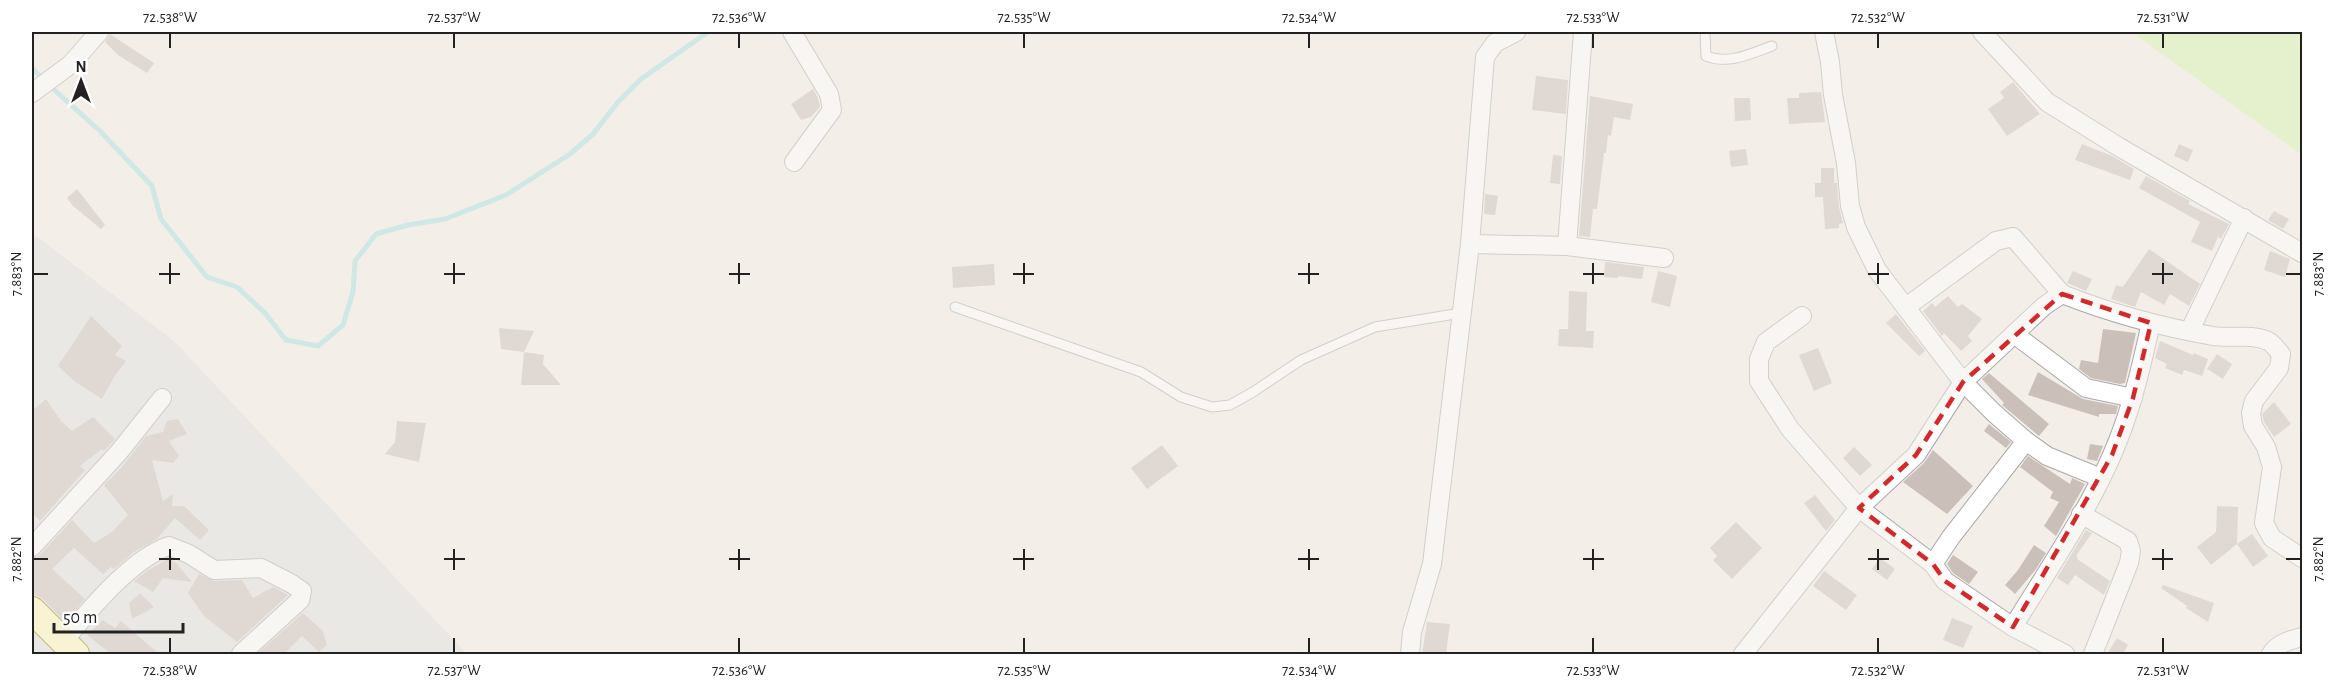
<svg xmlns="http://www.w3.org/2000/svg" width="2334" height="686" viewBox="0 0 2334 686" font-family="'Alegreya Sans',sans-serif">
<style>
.residential{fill:#e0dfdf}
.grass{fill:#d6f1aa}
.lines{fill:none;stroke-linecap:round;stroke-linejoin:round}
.stream{stroke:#a4dfe4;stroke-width:5}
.building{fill:#cbbfba}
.service-casing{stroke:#a9a9a9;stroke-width:11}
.minor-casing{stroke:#a9a9a9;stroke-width:20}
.secondary-casing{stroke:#827e00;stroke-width:28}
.service{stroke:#fff;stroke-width:9}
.minor{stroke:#fff;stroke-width:18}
.secondary{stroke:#fff9ba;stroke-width:26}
.marked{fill:none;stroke:#d62828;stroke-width:4.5;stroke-dasharray:12 8;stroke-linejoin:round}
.ticks{fill:none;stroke:#222;stroke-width:2}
.neatline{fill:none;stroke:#222;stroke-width:2}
.ticks-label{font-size:15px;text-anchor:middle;fill:#222}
</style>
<rect width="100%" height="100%" fill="#f3eee8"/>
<!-- residential -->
<path class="residential" d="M32,233l142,108 293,313h-435z"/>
<!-- grass -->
<path class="grass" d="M2132,32h170v123z"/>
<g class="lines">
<!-- stream -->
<g class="stream">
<path d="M32,68l11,11"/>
<path d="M50,86l50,45 52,55 9,33 46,58 30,10 28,26 21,27 32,6 25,-21 10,-33 2,-31 21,-27 32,-9 37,-6 61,-24 64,-41 23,-20 25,-32 23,-23 67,-47"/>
</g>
</g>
<!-- building -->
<g class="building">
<path d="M110,34l44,29 -7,10 -29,-18 -13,-13z"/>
<path d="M1536,76l32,4 -2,34 -34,-4z"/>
<path d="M2013,82l27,32 -33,22 -19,-27 16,-11 -4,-6z"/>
<path d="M813,89l5,9 2,9 -9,10 -10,3 -10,-16z"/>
<path d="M1821,92l4,30 -36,2 -2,-26h12v-5z"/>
<path d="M1590,96l43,8 -3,16 -16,-3 -3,19 -3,-1 -2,18h-2l-7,56h-4l-3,28 -11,-1z"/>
<path d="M1734,98h16l1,22 -16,1z"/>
<path d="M2082,144l30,12 22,13 -4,11 -55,-20z"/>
<path d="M2179,144l14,6 -5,12 -14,-6z"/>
<path d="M1746,149l2,16 -17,2 -2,-16z"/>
<path d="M1553,155l9,1 -2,28 -10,-1z"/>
<path d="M1821,168h13v15h3l2,24 4,16 -4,1v4l-14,1 -2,-32h-8v-14h6z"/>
<path d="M2146,176l44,25 -2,3 41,20 -8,15 -3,-2 -6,14 -21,-9 9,-20 -61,-34z"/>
<path d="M77,189l28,36 -4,4 -28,-23 -6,-8z"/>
<path d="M1485,194l13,2 -3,19 -11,-1z"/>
<path d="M2274,211l15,8 -6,10 -15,-9z"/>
<path d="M2149,249l51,35 -11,22 -19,-12 -6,11 -23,-13 -6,15 -24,-8 5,-14 7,2z"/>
<path d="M2270,251l20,8 -5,18 -21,-7z"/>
<path d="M1605,262l39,5 -2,12 -24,-3v2l-14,-1z"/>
<path d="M994,264l1,21 -42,3 -1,-21z"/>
<path d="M1658,271l19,5 -7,31 -19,-5z"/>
<path d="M2073,271l19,8 -6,12 -19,-8z"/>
<path d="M1569,291l18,1 -1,39h8l-1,17 -35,-2 1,-17h9z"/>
<path d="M1948,296l10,11 4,-3 20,15 -14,17 4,5 -11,10 -17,-18 -2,3 -19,-25 9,-8 3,4z"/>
<path d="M1896,314l29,37 -6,5 -33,-33z"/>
<path d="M91,316l31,30 -7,9 11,6 -12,16 -12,22 -28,-18 -16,-15z"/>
<path d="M499,328l35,3 -10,21 -23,-3z"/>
<path d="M2103,329l33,4 -11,50 -5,1 -29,-6 -12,-9 2,-9 17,3z"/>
<path d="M2160,341l33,14 1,-2 14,6 -6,17 -18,-6 -2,5 -17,-7 2,-4 -12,-6z"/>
<path d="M1818,348l14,35 -18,8 -15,-36z"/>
<path d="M524,352l20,3 -1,9 18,21h-40z"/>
<path d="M2217,354l15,10 -9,15 -16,-10z"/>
<path d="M2038,372l45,27 35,7 -2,8h-17v3l-71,-22z"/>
<path d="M1989,373l60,51 -10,12 -37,-31 2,-2 -22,-24z"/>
<path d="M46,399l15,22 11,10 21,-14 22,22 -11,12 -2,-2 -22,17 5,4 -45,51 -8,-8v-102z"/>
<path d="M2274,402l17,22 -17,13 -10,-15 -2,-8z"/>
<path d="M178,419l9,15 -18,7 10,15 -6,7 -21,-3 11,41 10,-7 -1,12h12l25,24 -9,10 -25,-22 -18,21 -23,13 -20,17 -3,-2 -8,7 -29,-26 -22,21 33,30 -20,23 -22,-23 -11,-6v-35l8,-3 32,-35 22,23 18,-11 16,-17 -24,-30 17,-17 25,-32 17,-4 4,-11z"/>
<path d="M397,421l29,2 -7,39 -34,-8 10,-12z"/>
<path d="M1989,424l22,18 -5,6 -22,-17z"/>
<path d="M2090,444l13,2 -6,15 -10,-2z"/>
<path d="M1162,445l16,21 -31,23 -16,-21z"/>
<path d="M1854,447l18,18 -12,11 -17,-18z"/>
<path d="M1933,450l40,36 -26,28 -44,-32 21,-19z"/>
<path d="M2028,456l42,28 2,-6 13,6 -29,52 -12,-10 15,-24 -9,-4 3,-6 -33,-25z"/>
<path d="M1815,495l20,25 -9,11 -22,-28z"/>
<path d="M2217,506l21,1 -1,37 -26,21 -14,-18 19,-15z"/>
<path d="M1736,522l26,26 -30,31 -19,-19 4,-4 -7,-8z"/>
<path d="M2086,530l6,3 -16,23 2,2 -1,1 33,22 -6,14 -29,-20 -7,10 -11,-7z"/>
<path d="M2252,534l16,22 -15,11 -16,-23z"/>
<path d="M2034,545l12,8 -10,16 -21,25 -10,-9 13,-15z"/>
<path d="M1953,555l25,17 -9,12 -16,-11 -6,-9z"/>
<path d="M169,558l8,6 15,18 -29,-4 -10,14 -19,-11 13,-10z"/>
<path d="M1880,558l15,11 -8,11 -15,-11z"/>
<path d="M1824,571l33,24 -11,15 -33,-24z"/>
<path d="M199,574l15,7 28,-1 11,18 20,-11 15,8 -51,47 -33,-26 -16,-23z"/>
<path d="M2163,585l51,18 -6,19 -22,-14 1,-2 -26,-18z"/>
<path d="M140,593l14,14 -22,12 -3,-16z"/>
<path d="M303,613l20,18 4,14 -8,7 -17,-16 -18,18h-27z"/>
<path d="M1952,618l21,8 -10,22 -20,-8z"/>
<path d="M103,620l12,8 6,-7 38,33h-48l-24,-19z"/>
<path d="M1427,622l23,2 -4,30h-24z"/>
<path d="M2117,638l11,7 -5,9h-16z"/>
</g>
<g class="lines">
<!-- service casing -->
<g class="service-casing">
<g id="service">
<path d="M1705,32l1,24c22,9 44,-2 66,-10"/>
<path d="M955,307l186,65 40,25 31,10 18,-2 23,-13 48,-32 74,-33 86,-14"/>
</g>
</g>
<!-- minor casing -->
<g class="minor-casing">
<g id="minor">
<path d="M792,32l37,62 3,16 -38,52"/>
<path d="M1824,32l6,30 3,33 13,68 4,43 6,21 21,43 86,112 31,31 32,28 21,15 54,22"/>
<path d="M1982,32l65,70 72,45 183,106"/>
<path d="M32,93l39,-29 28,-32"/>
<path d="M1470,244l15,-187 10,-14 21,-11"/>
<path d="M1567,246l97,12"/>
<path d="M1906,307l90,-66 17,-4 49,57"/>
<path d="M2190,330l54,-112"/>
<path d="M2014,334l72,54 47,10"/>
<path d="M2081,514l47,27 3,10 -2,12 -36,91"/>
<path d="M32,547l87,-95 43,-54"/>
<path d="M1933,564l18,-27 75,-96"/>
<path d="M2013,627c34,-56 73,-112 99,-172 19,-43 29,-87 39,-132"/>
<path d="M63,642c25,-31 69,-84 106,-96l20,8 25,16 47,-2 31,16 10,7 -2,9 -59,54"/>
<path d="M1410,654l2,-22 20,-68 38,-320 97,2 16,-214"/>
<path d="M1743,654l116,-146 -69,-79 -31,-48v-22l7,-17 36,-26"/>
<path d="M2065,654l-52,-27 -68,-46 -12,-17 -74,-56 57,-53 47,-73 81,-76 18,-12c48,19 100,33 151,42 18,3 38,-3 55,5 5,2 9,9 13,13l-2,14 -25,33 -3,12 2,13 13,21 6,20 -8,56 8,15 30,20"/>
<path d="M2271,654c7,-11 19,-14 31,-17"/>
</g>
</g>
<!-- secondary casing -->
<g class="secondary-casing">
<path id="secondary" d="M32,610l44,44"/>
</g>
<!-- service -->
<use href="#service" class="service"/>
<!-- minor -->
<use href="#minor" class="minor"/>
<!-- secondary -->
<use href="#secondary" class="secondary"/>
</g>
<!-- marked area -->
<path d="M0 0H2334V686H0ZM2062,294l89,29 -18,75 -21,57 -99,172 -68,-46 -12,-17 -74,-56 57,-53 47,-73z" fill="#f3eee8" fill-opacity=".55" fill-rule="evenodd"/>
<path class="marked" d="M2062,294l89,29 -18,75 -21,57 -99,172 -68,-46 -12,-17 -74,-56 57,-53 47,-73z"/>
<!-- ticks -->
<path class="ticks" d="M170,33v15M454,33v15M739,33v15M1024,33v15M1309,33v15M1593,33v15M1878,33v15M2163,33v15M170,263v21M454,263v21M739,263v21M1024,263v21M1309,263v21M1593,263v21M1878,263v21M2163,263v21M33,274h15M159,274h21M444,274h21M729,274h21M1013,274h21M1298,274h21M1583,274h21M1868,274h21M2152,274h21M2286,274h15M170,549v21M454,549v21M739,549v21M1024,549v21M1309,549v21M1593,549v21M1878,549v21M2163,549v21M33,559h15M159,559h21M444,559h21M729,559h21M1013,559h21M1298,559h21M1583,559h21M1868,559h21M2152,559h21M2286,559h15M170,638v15M454,638v15M739,638v15M1024,638v15M1309,638v15M1593,638v15M1878,638v15M2163,638v15"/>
<!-- border -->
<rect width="2334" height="686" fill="none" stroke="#ffffff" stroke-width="66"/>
<!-- north arrow -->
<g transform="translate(81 81)" stroke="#ffffff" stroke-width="4.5" paint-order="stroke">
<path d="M0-4.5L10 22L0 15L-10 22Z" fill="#222222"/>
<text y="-9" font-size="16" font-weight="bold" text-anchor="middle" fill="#222222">N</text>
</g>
<!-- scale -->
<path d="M54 623v9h129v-9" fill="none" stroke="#222222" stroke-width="3"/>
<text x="63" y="623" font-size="18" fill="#222222" stroke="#ffffff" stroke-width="4.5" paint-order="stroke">50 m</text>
<rect x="33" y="33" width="2268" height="620" class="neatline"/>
<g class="ticks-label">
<text x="170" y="22">72.538°W</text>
<text x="454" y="22">72.537°W</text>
<text x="739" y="22">72.536°W</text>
<text x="1024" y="22">72.535°W</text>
<text x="1309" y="22">72.534°W</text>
<text x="1593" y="22">72.533°W</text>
<text x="1878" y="22">72.532°W</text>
<text x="2163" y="22">72.531°W</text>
<text transform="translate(16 274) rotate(-90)" y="5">7.883°N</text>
<text transform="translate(2318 274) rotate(-90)" y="5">7.883°N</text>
<text transform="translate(16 559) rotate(-90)" y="5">7.882°N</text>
<text transform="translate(2318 559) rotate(-90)" y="5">7.882°N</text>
<text x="170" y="675">72.538°W</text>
<text x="454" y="675">72.537°W</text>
<text x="739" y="675">72.536°W</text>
<text x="1024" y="675">72.535°W</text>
<text x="1309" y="675">72.534°W</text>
<text x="1593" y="675">72.533°W</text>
<text x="1878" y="675">72.532°W</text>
<text x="2163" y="675">72.531°W</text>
</g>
</svg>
